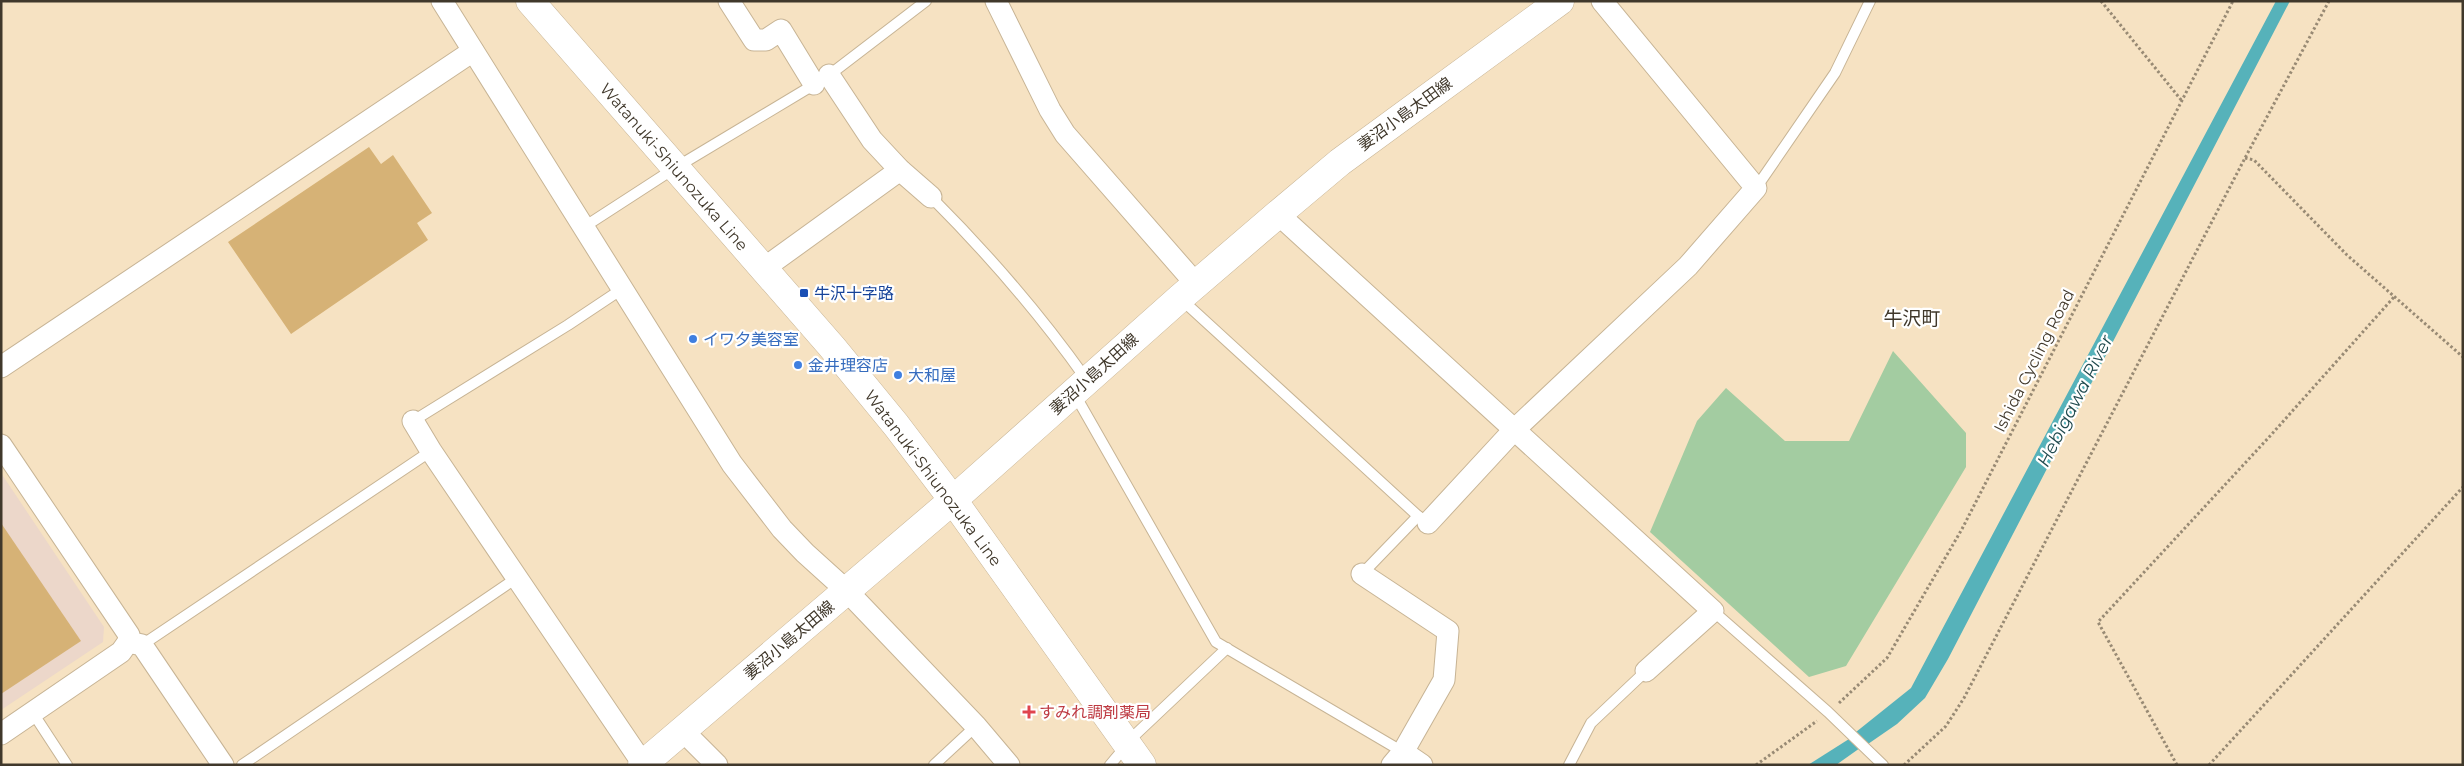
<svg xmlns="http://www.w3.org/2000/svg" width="2464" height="766" viewBox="0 0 2464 766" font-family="Montserrat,'Noto Sans JP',sans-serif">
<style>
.education{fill:#ecd7ca}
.green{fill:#a3cca1}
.water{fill:#56b2ba}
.building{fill:#d6b276}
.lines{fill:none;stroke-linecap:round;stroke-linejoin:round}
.service-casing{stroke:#c7b495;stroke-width:12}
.minor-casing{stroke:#c7b495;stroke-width:23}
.secondary-casing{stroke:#c7b495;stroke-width:29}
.path{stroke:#988a74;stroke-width:3;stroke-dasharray:2.5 2.5;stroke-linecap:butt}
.service{stroke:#fff;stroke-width:10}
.minor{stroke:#fff;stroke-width:21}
.secondary{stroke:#fff;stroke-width:28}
.transit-dot{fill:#1a4fb4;stroke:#fff;stroke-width:2}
.shop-dot{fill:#3f7fe0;stroke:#fff;stroke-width:2}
.health-dot{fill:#e0444e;stroke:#fff;stroke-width:2}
.labels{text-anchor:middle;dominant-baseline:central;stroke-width:4.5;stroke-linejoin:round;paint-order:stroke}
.street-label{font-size:16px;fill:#40382b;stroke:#fff}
.transit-label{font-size:16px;fill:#164399;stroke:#fff;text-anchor:start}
.shop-label{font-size:16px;fill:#366cbe;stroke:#fff;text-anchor:start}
.health-label{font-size:16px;fill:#be3a42;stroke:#fff;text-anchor:start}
.water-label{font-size:18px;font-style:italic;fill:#214b4f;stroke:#fff}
.quarter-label{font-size:19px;fill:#40382b;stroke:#fff}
</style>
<rect width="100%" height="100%" fill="#f6e2c2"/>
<!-- education -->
<path class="education" d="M1,473l103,154 -1,15 -102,68z"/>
<!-- green -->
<path class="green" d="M1893,351l73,82v34l-120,199 -37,11 -159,-145 47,-111 29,-33 59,53h64z"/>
<!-- water -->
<g class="water">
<path d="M2276,1h14l-342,658 -23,39 -28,26 -29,20 -12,-12 55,-44z"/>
<path d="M1849,739l11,9 -24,17h-28z"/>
</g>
<!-- building -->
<g class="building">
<path d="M369,147l12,17 12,-9 39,58 -15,10 11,17 -137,94 -63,-92z"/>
<path d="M1,523l80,118 -80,53z"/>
</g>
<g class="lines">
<!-- service casing -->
<g class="service-casing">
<g id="service">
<path d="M828,76l98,-75"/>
<path d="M1756,188l79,-115 35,-72"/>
<path d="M931,197c56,56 109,117 155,182"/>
<path d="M584,227l91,-59 140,-84"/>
<path d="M1181,299l237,217"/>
<path d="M1074,393l142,249 187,110"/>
<path d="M413,421l155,-96 54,-36"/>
<path d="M1362,574l56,-58 5,3"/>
<path d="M1713,611l115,101 55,53"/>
<path d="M142,645l289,-194"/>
<path d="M33,713l34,52"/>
<path d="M242,765l276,-188"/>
<path d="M934,765l42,-39"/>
<path d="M1110,765l26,-31 91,-86"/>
<path d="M1569,765l22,-42 55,-52"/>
</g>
</g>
<!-- minor casing -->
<g class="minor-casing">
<g id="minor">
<path d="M442,1l290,463 50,65 23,24 42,38 129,135 33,39"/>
<path d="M729,1l25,39h12l15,-10 33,54"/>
<path d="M996,1l54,109 15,24 131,150"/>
<path d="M829,75l43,65 28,30 31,27"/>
<path d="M1278,214l435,397 -67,60"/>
<path d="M763,269l137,-99"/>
<path d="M1,367l472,-316"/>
<path d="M413,421l18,30 212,313"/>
<path d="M1,445l128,190 -1,7 -7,10 -120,82"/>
<path d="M1428,523l85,-92 175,-165 68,-78 -154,-187"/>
<path d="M1362,574l86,57 -4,49 -41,72 -11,13"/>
<path d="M128,642l14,3 81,120"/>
<path d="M682,730l35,35"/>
<path d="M1403,752l19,13"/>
</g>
</g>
<!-- secondary casing -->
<g class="secondary-casing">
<g id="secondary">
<path d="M530,1l302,346 64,78 57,75 189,265"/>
<path d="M642,765l311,-265 227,-202 98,-84 62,-52 220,-161"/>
</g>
</g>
<!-- path -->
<g class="path">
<path d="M2101,1l81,100"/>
<path d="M2245,158l9,2 93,95 116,102"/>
<path d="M1839,703l48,-45 75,-129 271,-528"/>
<path d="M1756,765l61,-44"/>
<path d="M1904,765l42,-39 18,-28 281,-540 84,-157"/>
<path d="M2177,765l-79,-143 173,-187 123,-138"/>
<path d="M2209,765l254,-278"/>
</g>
<!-- service -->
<use href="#service" class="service"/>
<!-- minor -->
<use href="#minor" class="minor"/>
<!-- secondary -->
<use href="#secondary" class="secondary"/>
</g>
<!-- markers -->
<rect class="transit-dot" x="799" y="288" width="10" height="10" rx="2.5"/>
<g class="shop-dot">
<circle cx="693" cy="339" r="5"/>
<circle cx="798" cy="365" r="5"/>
<circle cx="898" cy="375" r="5"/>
</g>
<path class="health-dot" d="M1026.5 704.5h5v5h5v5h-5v5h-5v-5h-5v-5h5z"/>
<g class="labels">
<!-- street labels -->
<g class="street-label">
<text transform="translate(1405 114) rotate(-36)">妻沼小島太田線</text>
<text transform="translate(674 167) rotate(49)">Watanuki-Shiunozuka Line</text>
<text transform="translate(2034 361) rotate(-63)">Ishida Cycling Road</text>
<text transform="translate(1094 374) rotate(-42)">妻沼小島太田線</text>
<text transform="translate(933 478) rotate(53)">Watanuki-Shiunozuka Line</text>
<text transform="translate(789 640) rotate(-40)">妻沼小島太田線</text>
</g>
<!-- transit labels -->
<g class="transit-label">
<text x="814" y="293">牛沢十字路</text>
</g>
<!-- shop labels -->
<g class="shop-label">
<text x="703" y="339">イワ夕美容室</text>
<text x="808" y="365">金井理容店</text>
<text x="908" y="375">大和屋</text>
</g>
<!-- health labels -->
<g class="health-label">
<text x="1039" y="712">すみれ調剤薬局</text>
</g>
<!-- water labels -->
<g class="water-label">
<text transform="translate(2075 401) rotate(-63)">Hebigawa River</text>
</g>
<!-- quarter labels -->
<g class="quarter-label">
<text x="1912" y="318">牛沢町</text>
</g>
</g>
<!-- border -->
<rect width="2464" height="766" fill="none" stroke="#40382b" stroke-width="5"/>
</svg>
